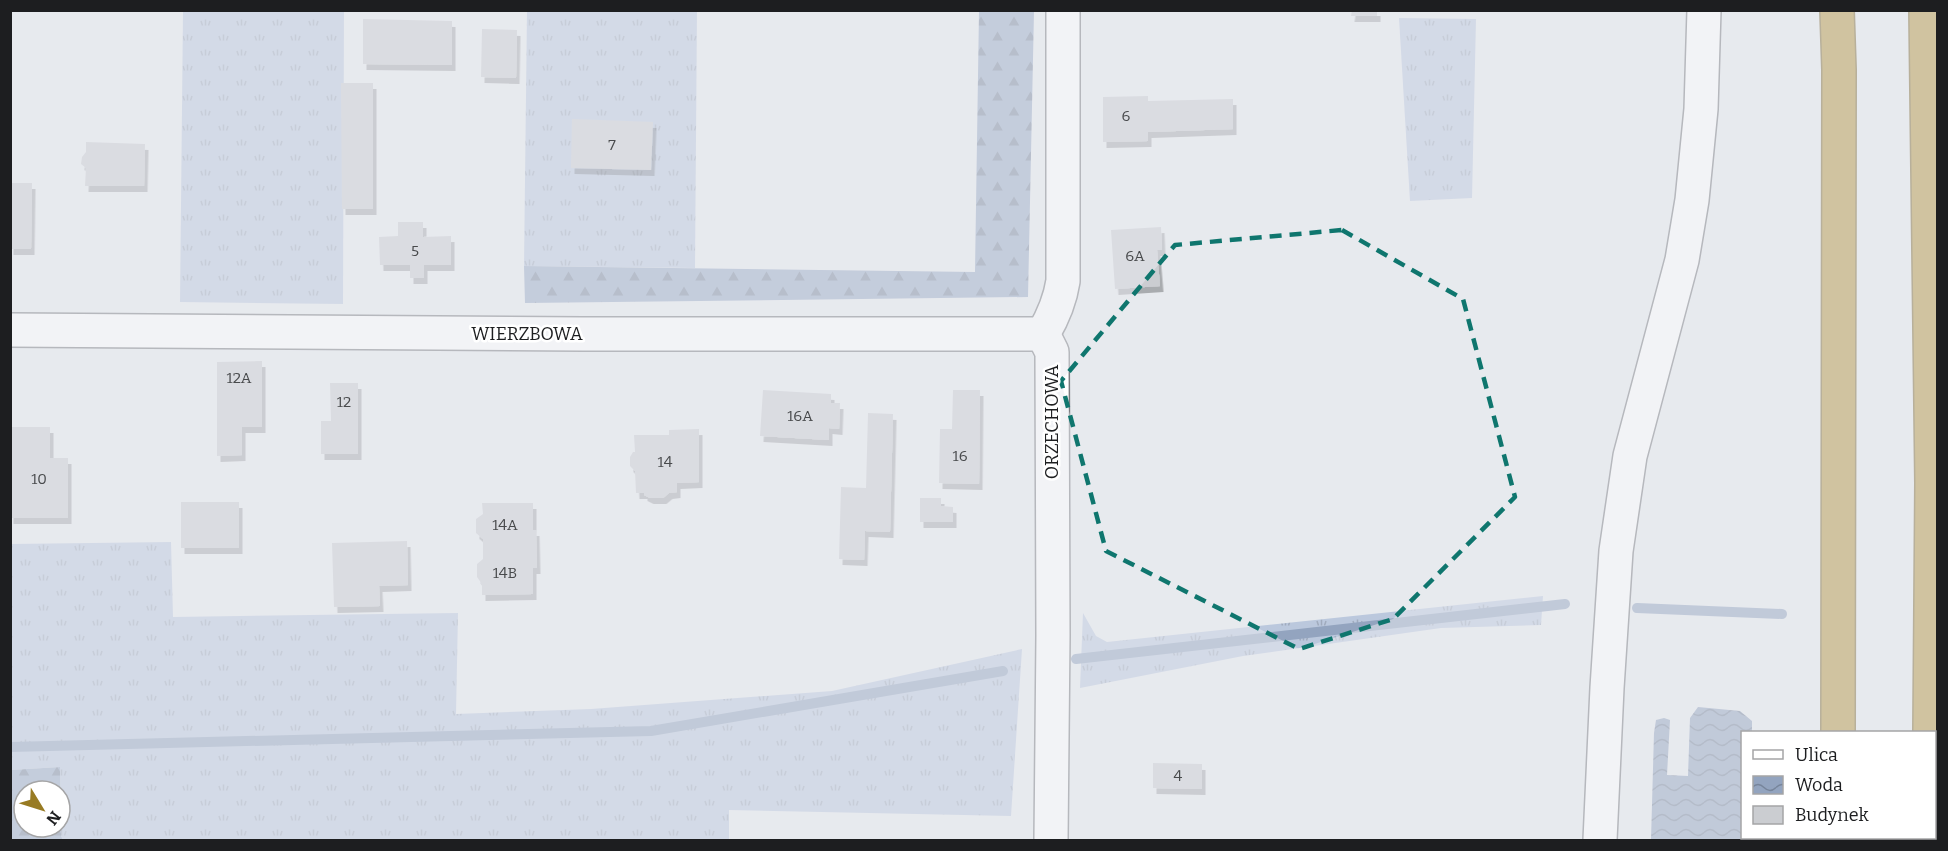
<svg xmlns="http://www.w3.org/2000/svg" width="1948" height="851" viewBox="0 0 1948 851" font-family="Bitter,serif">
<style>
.grass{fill:url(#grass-tufts)}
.forest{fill:url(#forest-firs);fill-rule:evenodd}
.water{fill:url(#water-waves)}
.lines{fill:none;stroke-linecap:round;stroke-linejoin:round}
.stream{stroke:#93a4bf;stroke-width:10}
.building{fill:#cbcdd1;filter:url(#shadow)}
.street-casing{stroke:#7a7c80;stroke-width:36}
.highway-casing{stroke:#7e6b35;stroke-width:36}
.street{stroke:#fff;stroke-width:33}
.highway{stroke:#b39540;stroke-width:33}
.marked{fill:none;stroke:#0f766e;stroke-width:4.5;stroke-dasharray:12 8;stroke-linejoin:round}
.labels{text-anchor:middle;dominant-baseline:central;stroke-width:5;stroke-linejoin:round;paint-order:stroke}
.number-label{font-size:15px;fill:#484a4c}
.street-label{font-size:18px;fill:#1d1e20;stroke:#fff}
</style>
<defs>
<pattern id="grass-tufts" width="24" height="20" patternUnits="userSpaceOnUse" patternTransform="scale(1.5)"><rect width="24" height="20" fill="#bbc8dd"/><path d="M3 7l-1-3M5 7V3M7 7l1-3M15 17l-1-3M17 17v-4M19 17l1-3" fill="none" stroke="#a0abbd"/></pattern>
<pattern id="forest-firs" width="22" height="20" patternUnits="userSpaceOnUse" patternTransform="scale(1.5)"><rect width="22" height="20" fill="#99aac5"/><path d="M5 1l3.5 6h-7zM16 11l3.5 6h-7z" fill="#7c8aa0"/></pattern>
<pattern id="water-waves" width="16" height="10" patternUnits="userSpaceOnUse" patternTransform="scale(1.5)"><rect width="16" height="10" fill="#93a4bf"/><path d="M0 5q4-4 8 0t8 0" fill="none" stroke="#77859b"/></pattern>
<filter id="shadow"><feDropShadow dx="3.5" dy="6" stdDeviation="0" flood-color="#0004"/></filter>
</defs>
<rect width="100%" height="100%" fill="#e7eaee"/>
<!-- grass -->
<g class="grass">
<path d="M183,11h161l-1,293 -163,-2z"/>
<path d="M527,11h170l-2,257 -171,-2z"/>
<path d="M1399,18l77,1 -4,179 -62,3z"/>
<path d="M171,542l2,75 285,-4 -2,101 135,-5 241,-18 190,-42 -11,167 -282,-6v30h-666l-2,-4 -1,-69 -49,3v-226z"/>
<path d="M1543,596l-2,29 -100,3 -198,28 -163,32 3,-75 13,23 11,6z"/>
</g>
<!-- forest -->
<g class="forest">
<path d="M979,11h55l-6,286 -503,6 -1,-37 451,6z"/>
<path d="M60,767l1,69 2,4h-52v-70zM24,791h36v36h-36z"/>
</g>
<!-- water -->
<path class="water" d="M1698,707l42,4 12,10v11h-10v106h7l-1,2h-97l3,-107 2,-13 8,-2 6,2 -3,55 21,1 2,-58z"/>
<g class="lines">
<!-- stream -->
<g class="stream">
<path d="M1637,608l145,6"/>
<path d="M1076,659l489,-55"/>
<path d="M10,747l641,-16 352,-60"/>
</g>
</g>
<!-- building -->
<g class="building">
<path d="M1352,10h25v6h-26z"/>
<path d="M363,19l89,2v44l-89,-1z"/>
<path d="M482,29l35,1 -1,48 -35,-1z"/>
<path d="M341,83h32v126h-31z"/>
<path d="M1148,96v5l85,-2v30l-85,3v9l-45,1v-45z"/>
<path d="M572,119l81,3 -2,48 -80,-2z"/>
<path d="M86,142l59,2 -1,42h-59l1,-18 -5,-4 1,-7 4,-5z"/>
<path d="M10,183h22l-1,66h-21z"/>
<path d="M398,222h25v15l28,-1v29h-27v13h-14v-13h-30l-1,-28 19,-1z"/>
<path d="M1161,227l1,23h-5l3,36 -45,3 -4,-59z"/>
<path d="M262,361v66h-20v28l-25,1v-94z"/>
<path d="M330,383h28v71h-37v-33h10z"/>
<path d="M763,390l68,4v9h9l-1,26 -10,-1v12l-69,-4z"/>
<path d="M953,390h27l-1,94 -40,-1 1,-54h12z"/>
<path d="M868,413l25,1 -3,118 -25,-1 -1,29 -25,-1 2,-72 25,1z"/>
<path d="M10,427h40v31h18v60h-58z"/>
<path d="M699,429v53l-22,1v9l-8,1 -6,5h-13l-6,-3v-2h-8l-1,-22 -5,-5v-9l3,-5h2l-1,-17h35v-5z"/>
<path d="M920,498h21v8l12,1v15h-33z"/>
<rect x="181" y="502" width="58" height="46"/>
<path d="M482,503h51v27h3l1,38h-4v26l-51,1v-11l-5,-7v-13l6,-5v-20l-7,-6v-14l7,-5z"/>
<path d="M407,541l1,44 -29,1 1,20 -46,1 -2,-64z"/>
<path d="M1153,763l49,1v25l-49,-1z"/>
</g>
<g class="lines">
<!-- street casing -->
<g class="street-casing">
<g id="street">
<path d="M10,330l573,4h460"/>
<path d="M1043,334l9,18 1,283 -2,205"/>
<path d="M1043,334c10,-17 17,-33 20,-53v-271"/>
<path d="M1600,840l7,-152 9,-137 14,-95 52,-196 10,-60 9,-91 3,-99"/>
</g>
</g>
<!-- highway casing -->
<g class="highway-casing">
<g id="highway">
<path d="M1837,10l2,60 -1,662"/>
<path d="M1926,10l6,473 -2,249"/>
<path d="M1836,840v-2"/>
<path d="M1929,840v-2"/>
</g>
</g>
<!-- street -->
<use href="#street" class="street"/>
<!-- highway -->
<use href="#highway" class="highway"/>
</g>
<!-- marked area -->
<path d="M0 0H1948V851H0ZM1342,230l121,69 52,198 -122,122 -94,30 -193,-98 -45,-170 114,-136z" fill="#e7eaee" fill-opacity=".55" fill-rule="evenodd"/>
<path class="marked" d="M1342,230l121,69 52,198 -122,122 -94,30 -193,-98 -45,-170 114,-136z"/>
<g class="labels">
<!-- number labels -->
<g class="number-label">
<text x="1126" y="116">6</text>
<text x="612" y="145">7</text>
<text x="415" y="251">5</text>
<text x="1135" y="256">6A</text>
<text x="239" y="378">12A</text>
<text x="344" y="402">12</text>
<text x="800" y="416">16A</text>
<text x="960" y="456">16</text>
<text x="665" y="462">14</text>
<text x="39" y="479">10</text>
<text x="505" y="525">14A</text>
<text x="505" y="573">14B</text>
<text x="1178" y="776">4</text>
</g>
<!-- street labels -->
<g class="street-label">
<text x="527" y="334">WIERZBOWA</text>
<text transform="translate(1052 422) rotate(-90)">ORZECHOWA</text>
</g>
</g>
<!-- border -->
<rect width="1948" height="851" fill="none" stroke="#1d1e20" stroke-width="24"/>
<!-- legend -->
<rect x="1741" y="731" width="195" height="108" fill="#ffffff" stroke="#a5a5a6" stroke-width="1.5"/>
<rect x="1753" y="750" width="30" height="9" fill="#ffffff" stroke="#a5a5a6" stroke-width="1.5"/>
<text x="1795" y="761" font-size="18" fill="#1d1e20">Ulica</text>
<rect x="1753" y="776" width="30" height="18" fill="url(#water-waves)" stroke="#a5a5a6" stroke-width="1.5"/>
<text x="1795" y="791" font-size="18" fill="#1d1e20">Woda</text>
<rect x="1753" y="806" width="30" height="18" fill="#cbcdd1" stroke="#a5a5a6" stroke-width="1.5"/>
<text x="1795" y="821" font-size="18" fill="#1d1e20">Budynek</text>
<!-- north arrow -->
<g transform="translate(42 809) rotate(128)"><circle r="28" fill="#ffffff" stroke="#a5a5a6" stroke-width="1.5"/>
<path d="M0-4.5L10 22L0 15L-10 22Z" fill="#987b23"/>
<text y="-9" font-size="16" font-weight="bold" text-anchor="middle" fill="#1d1e20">N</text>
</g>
</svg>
